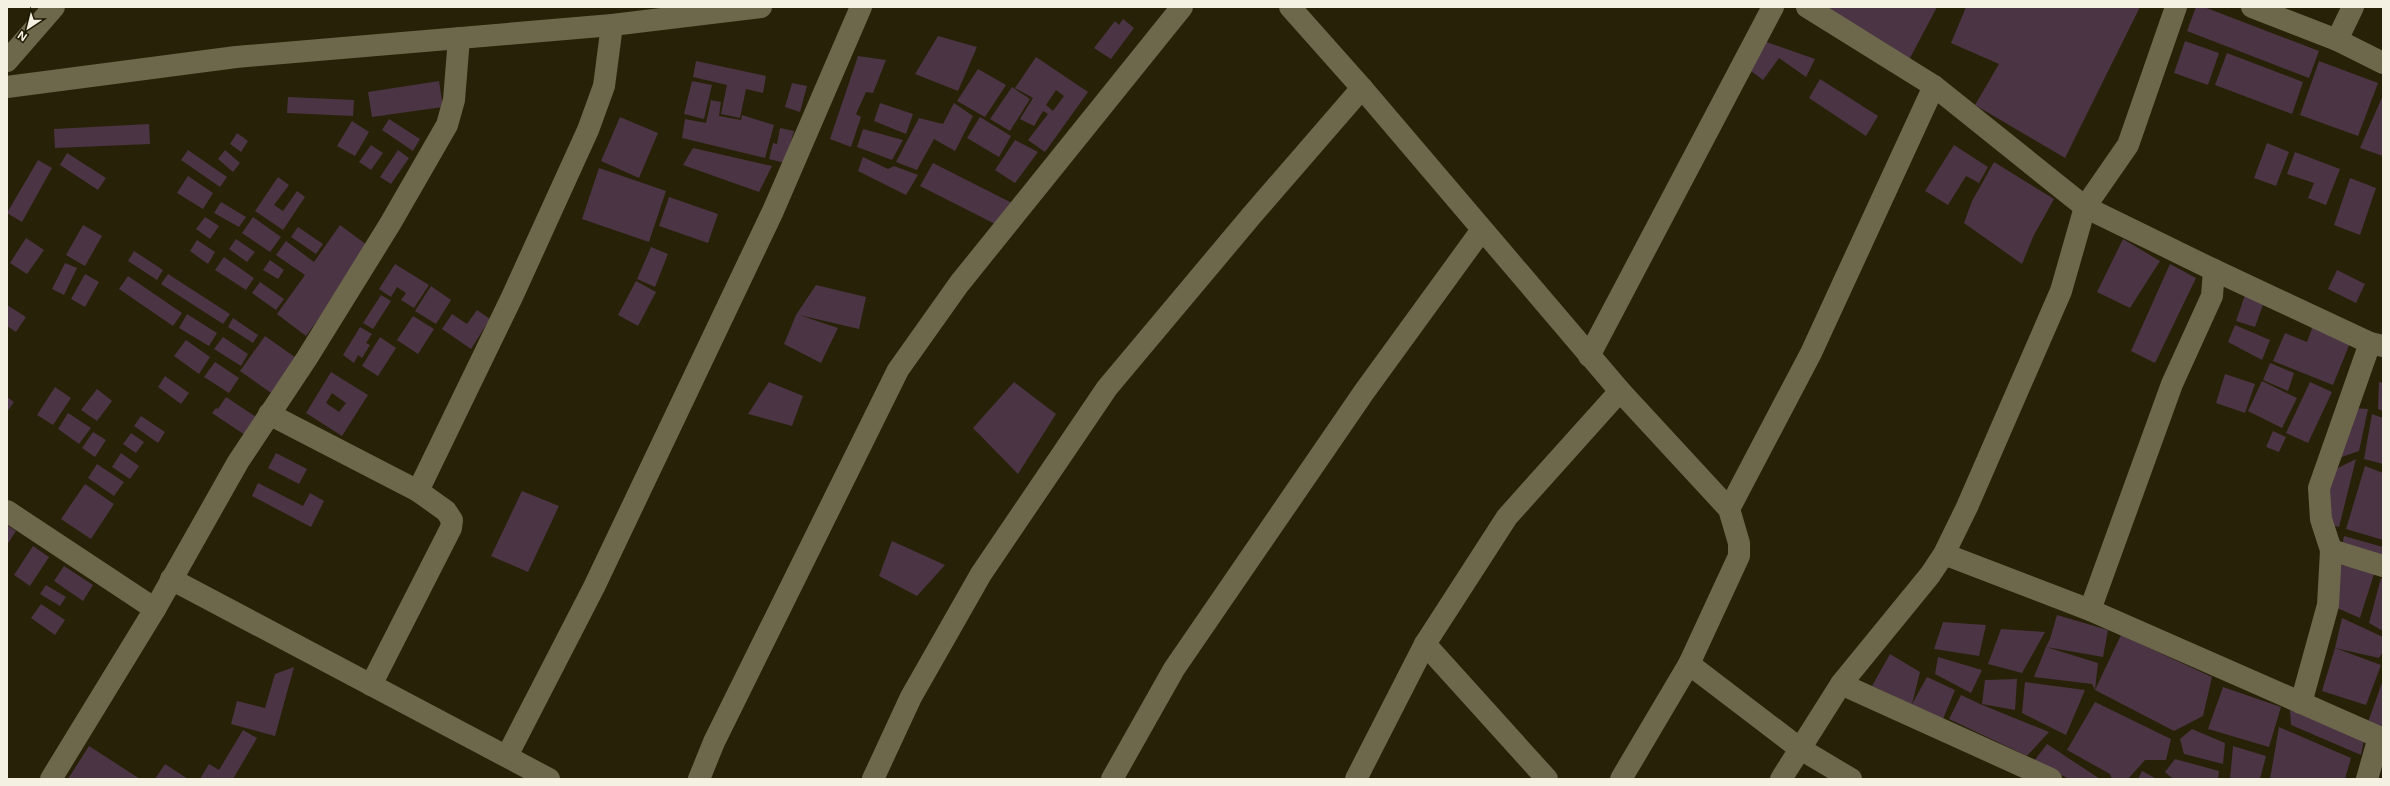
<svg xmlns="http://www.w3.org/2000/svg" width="2390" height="786" viewBox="0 0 2390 786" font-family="Inter,sans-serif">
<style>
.building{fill:#4b3444;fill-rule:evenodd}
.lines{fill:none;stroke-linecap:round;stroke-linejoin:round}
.minor{stroke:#6d674b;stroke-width:22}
</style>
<rect width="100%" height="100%" fill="#272107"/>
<!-- building -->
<g class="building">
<path d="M1825,7h112l-28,53z"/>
<path d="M1966,7h174l-75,151 -90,-53 24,-41 -48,-21z"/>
<path d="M2196,7h8l115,44 -10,27 -122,-47z"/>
<path d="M1123,19l11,9 -23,31 -17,-11 21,-27 4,4z"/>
<path d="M938,36l39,11 -19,44 -43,-17z"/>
<path d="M1761,40l54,19 -9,18 -27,-19 -16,22 -16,-12z"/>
<path d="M2185,41l34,12 -11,32 -34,-12z"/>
<path d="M2227,53l76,29 -11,32 -77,-29z"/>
<path d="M858,56l28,4 -13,33 -7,-1 -10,22 5,3 -10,30 -21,-8z"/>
<path d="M1036,57l52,35 -43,60 -17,-12 20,-26 -5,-3 -9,15 -14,-7 13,-21 -18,-10zM1056,90l8,6 -11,15 -7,-6z"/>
<path d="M696,61l70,15 -3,17 -17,-4 -6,29 -19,-4 6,-29 -34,-8z"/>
<path d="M2319,61l59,22 -20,53 -58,-21z"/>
<path d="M978,69l28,16 -21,32 -28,-16z"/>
<path d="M1820,79l58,37 -12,20 -57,-38z"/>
<path d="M439,81l4,26 -71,10 -4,-25z"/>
<path d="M692,81l20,4 -8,34 -20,-5z"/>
<path d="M792,83l15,3 -7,26 -15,-5z"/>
<path d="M1012,87l18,12 -20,32 -20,-12z"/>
<path d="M2383,95v61l-23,-8z"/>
<path d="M288,97l66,3 -1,16 -66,-3z"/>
<path d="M711,100l10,2 -2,14 22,4 1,-5 32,10 -9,33 -83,-20 3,-19 21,4z"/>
<path d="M880,103l33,11 -7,20 -32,-13z"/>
<path d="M954,103l19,13 -18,35 -21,-12 -17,31 -21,-8 23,-44 24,6z"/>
<path d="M620,117l38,16 -19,45 -38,-17z"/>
<path d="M980,117l31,19 -12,21 -32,-19z"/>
<path d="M389,119l31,20 -7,12 -31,-21z"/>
<path d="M352,121l17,11 -14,24 -18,-10z"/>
<path d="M149,124l1,20 -95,4 -1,-19z"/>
<path d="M780,128l14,3 -9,32 -16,-4 4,-16 4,1z"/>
<path d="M863,129l40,11 -11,20 -35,-13z"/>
<path d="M237,133l11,8 -7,11 -11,-8z"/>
<path d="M1015,140l23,12 -23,31 -20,-13z"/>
<path d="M2267,143l22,9 -13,34 -22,-8z"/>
<path d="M371,145l12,8 -12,17 -12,-8z"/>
<path d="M1954,145l34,22 -9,16 -13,-7 -18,29 -23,-14z"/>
<path d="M693,148l79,18 -13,26 -76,-27z"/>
<path d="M188,150l39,27 -7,10 -39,-27z"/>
<path d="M225,150l15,13 -7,9 -15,-13z"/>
<path d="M398,150l11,8 -18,26 -11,-7z"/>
<path d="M2295,152l45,17 -14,36 -18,-7 6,-15 -27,-9z"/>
<path d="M67,153l39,25 -8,12 -38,-25z"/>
<path d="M863,157l25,12 6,-3 24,9 -12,20 -48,-24z"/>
<path d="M38,160l14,8 -30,54 -15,-9z"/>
<path d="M1994,162l60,37 -20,36 -12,29 -58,-41 8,-22z"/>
<path d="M933,163l81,41 -15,22 -79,-40z"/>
<path d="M599,168l67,23 -17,51 -67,-23z"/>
<path d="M188,176l25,17 -10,16 -26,-16z"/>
<path d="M278,177l11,8 -15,20 9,6 14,-20 8,6 -22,33 -28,-19z"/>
<path d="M2350,178l26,10 -16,47 -26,-10z"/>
<path d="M669,197l49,17 -10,29 -49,-17z"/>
<path d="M221,202l25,15 -7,10 -25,-14z"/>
<path d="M205,217l14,9 -9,13 -14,-10z"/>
<path d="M253,217l28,20 -11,15 -28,-19z"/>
<path d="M83,225l19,11 -17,30 -19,-11z"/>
<path d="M340,225l31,23 -65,88 -29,-22 28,-39 -29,-20 10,-14 28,21z"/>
<path d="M298,227l25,17 -7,10 -25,-17z"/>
<path d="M26,238l18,12 -17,24 -17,-11z"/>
<path d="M236,239l19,13 -8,10 -18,-13z"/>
<path d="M2123,239l37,22 -30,47 -33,-16z"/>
<path d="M197,240l18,12 -7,12 -18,-13z"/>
<path d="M651,247l17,7 -13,33 -18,-8z"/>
<path d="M134,251l29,19 -6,10 -29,-19z"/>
<path d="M224,257l30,21 -8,12 -31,-20z"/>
<path d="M270,260l14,10 -6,9 -15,-9z"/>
<path d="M65,263l12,5 -13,27 -12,-6z"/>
<path d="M395,264l34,21 -15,23 -13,-8 5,-7 -9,-6 -6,10 -12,-8z"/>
<path d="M2170,264l26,14 -41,85 -24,-12z"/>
<path d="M2337,270l28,14 -9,19 -28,-14z"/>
<path d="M85,274l14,8 -14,25 -14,-8z"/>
<path d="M168,274l62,40 -7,10 -62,-40z"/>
<path d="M128,276l54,37 -9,13 -54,-37z"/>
<path d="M636,281l20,11 -18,34 -20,-11z"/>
<path d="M260,282l24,17 -8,11 -24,-17z"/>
<path d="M816,285l50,12 -7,32 -60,-14 39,13 -17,35 -37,-19 12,-29z"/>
<path d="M431,286l20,14 -15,24 -21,-13z"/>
<path d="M381,295l10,6 -18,28 -10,-6z"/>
<path d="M2245,295l19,7 -9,25 -19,-6z"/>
<path d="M7,305l19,12 -10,15 -9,-6z"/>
<path d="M477,310l13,9 -19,30 -29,-20 10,-15 15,10z"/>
<path d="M187,314l30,19 -8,13 -30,-18z"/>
<path d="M413,316l21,13 -16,25 -21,-14z"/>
<path d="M233,318l25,17 -5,8 -25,-16z"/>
<path d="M2314,323l38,15 -19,47 -60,-24 12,-28 22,9z"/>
<path d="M2235,325l35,15 -8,20 -34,-18z"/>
<path d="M360,327l12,7 -6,9 4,2 -8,13 -4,-3 -4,8 -11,-8z"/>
<path d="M265,336l34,24 -25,35 -34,-24z"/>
<path d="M223,337l25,17 -7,12 -27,-17z"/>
<path d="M380,337l16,11 -18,28 -16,-10z"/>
<path d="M186,340l24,17 -11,17 -25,-18z"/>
<path d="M215,362l24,16 -10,15 -25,-16z"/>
<path d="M2270,363l24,10 -6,18 -25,-11z"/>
<path d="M331,372l37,23 -26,41 -36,-23zM332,393l14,10 -7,9 -13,-9z"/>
<path d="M2225,374l30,10 -10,29 -29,-10z"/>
<path d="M165,376l24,17 -8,11 -23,-17z"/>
<path d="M2262,381l35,17 -15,30 -34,-17z"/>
<path d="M769,382l34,14 -11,30 -44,-12z"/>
<path d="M1014,382l42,32 -38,60 -45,-46z"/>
<path d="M2310,382l22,10 -24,51 -22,-10z"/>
<path d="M2379,382l4,1v28l-5,-2z"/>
<path d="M55,387l16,11 -18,27 -16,-10z"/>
<path d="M97,389l15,12 -15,20 -16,-11z"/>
<path d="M7,397l7,5 -7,10z"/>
<path d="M226,397l30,20 -11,18 -33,-22 4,-5 2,1z"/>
<path d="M2353,408l15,1 -9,42 -23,8z"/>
<path d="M68,413l23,15 -12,16 -21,-15z"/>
<path d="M2372,414l11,4v46l-19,-5z"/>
<path d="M141,416l24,16 -7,11 -24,-17z"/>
<path d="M2273,431l13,6 -7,15 -13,-5z"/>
<path d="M93,432l13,8 -11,17 -13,-9z"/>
<path d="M131,433l13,9 -8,11 -13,-9z"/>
<path d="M121,453l18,13 -9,13 -18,-12z"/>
<path d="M276,453l31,16 -8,15 -31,-16z"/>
<path d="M2356,459l-17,68 -11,-3 2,-52z"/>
<path d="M97,464l27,18 -10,14 -26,-18z"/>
<path d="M2365,466l18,7v67l-37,-11z"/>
<path d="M258,483l45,23 7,-13 14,8 -13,26 -59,-31z"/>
<path d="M85,484l29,20 -23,35 -30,-20z"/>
<path d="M522,491l37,15 -31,66 -37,-16z"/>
<path d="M7,525l9,6 -9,14z"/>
<path d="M2344,536l39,11v12l-41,-13z"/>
<path d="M892,541l53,24 -28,31 -38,-20z"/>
<path d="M33,546l16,11 -19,29 -16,-11z"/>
<path d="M2340,565l35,6 -15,47 -25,-11z"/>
<path d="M64,566l29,19 -10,16 -29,-20z"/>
<path d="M2381,578l2,1v52l-14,-8z"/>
<path d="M46,585l20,12 -6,9 -20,-12z"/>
<path d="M41,604l24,16 -10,15 -24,-17z"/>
<path d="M2057,615l51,15 -5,27 -57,-10 52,16 -3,27 -3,-6 -58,-7 12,-30 4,-8z"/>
<path d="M2342,618l41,19v15l-4,6 -44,-10z"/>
<path d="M1943,622l43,3 -7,31 -45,-7z"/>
<path d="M2001,629l44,3 -23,41 -34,-9z"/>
<path d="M2121,635l91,42 -9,39 -29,15 -79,-41z"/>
<path d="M2335,648l46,17 -15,40 -44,-14z"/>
<path d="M1890,654l30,18 -8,32 15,-27 28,13 -12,29 -71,-33z"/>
<path d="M1938,657l44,13 -11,23 -36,-19z"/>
<path d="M294,667l-19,69 -44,-12 6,-23 28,7 10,-34z"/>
<path d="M2017,679l-2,31 -33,-6 3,-24z"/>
<path d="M2383,680v48l-15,-6z"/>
<path d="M2025,682l60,8 -19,45 -44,-22z"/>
<path d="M2223,687l58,20 -12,40 -61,-18z"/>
<path d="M1961,695l19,9 69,28 -22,24 -78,-37z"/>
<path d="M2095,702l76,37 -5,21h-21l-17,19h-16l-2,-5 -43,-24z"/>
<path d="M2290,710l74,30 -3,15 -70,-30z"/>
<path d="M2279,727l72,31 -6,21h-75z"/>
<path d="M2192,729l33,14 -2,21 -39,-10 -4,-15z"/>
<path d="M243,730l14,8 -24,41h-33l9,-15 10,6z"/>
<path d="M2047,744l53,35h-31l-35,-18z"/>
<path d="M89,746l51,33h-72z"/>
<path d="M2233,746l33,10 -6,23h-30z"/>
<path d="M2175,759l44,12 -1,8h-45l-8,-7z"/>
<path d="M165,764l23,15h-33z"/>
<path d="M2142,771l15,8h-19z"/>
</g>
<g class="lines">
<!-- minor -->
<g class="minor">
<path d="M1290,7l72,81 258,303 109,118 10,34v13l-50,108 -68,115"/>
<path d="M2252,7l85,33 46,23"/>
<path d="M2337,40l16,-33"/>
<path d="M7,61l47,-54"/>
<path d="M1934,86l151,121 129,63 156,73 13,3"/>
<path d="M7,87l229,-30 376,-32 149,-18"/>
<path d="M1589,356l184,-349"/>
<path d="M269,414l149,77 28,20 6,9 -1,8 -80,157"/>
<path d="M418,491l94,-194 76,-167 16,-44 8,-61"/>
<path d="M1729,509l82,-156 123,-267 -127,-79"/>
<path d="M7,511l148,98"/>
<path d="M2331,550l52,16"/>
<path d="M1944,554l146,56 289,127"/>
<path d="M171,579l378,200"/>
<path d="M2090,610l82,-226 40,-88 2,-26"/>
<path d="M1425,644l122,135"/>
<path d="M1689,664l110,84 52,31"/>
<path d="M1841,684l210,95"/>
<path d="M2301,703l27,-98 3,-55 -10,-31 -2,-31 51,-145"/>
<path d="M507,756l87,-169 179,-376 88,-204"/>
<path d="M51,779l104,-170 83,-147 69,-104 83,-134 57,-99 7,-25 5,-62"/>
<path d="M699,779l15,-37 184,-372 61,-86 223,-277"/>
<path d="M873,779l38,-82 70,-123 126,-186 145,-173 110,-127"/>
<path d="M1112,779l62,-110 190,-277 117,-161"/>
<path d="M1356,779l69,-135 82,-127 113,-126"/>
<path d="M1781,779l60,-95 89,-109 14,-21 23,-47 94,-216 24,-84 43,-62 48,-138"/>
<path d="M2367,779l12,-42 4,2"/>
</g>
</g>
<!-- border -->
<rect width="2390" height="786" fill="none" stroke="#f5f1e2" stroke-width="16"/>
<!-- north arrow -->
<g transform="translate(28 28) rotate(215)" stroke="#1d1800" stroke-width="3" paint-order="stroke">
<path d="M0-3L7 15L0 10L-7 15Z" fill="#f5f1e2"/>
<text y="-6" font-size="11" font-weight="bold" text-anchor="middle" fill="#f5f1e2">N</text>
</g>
</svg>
